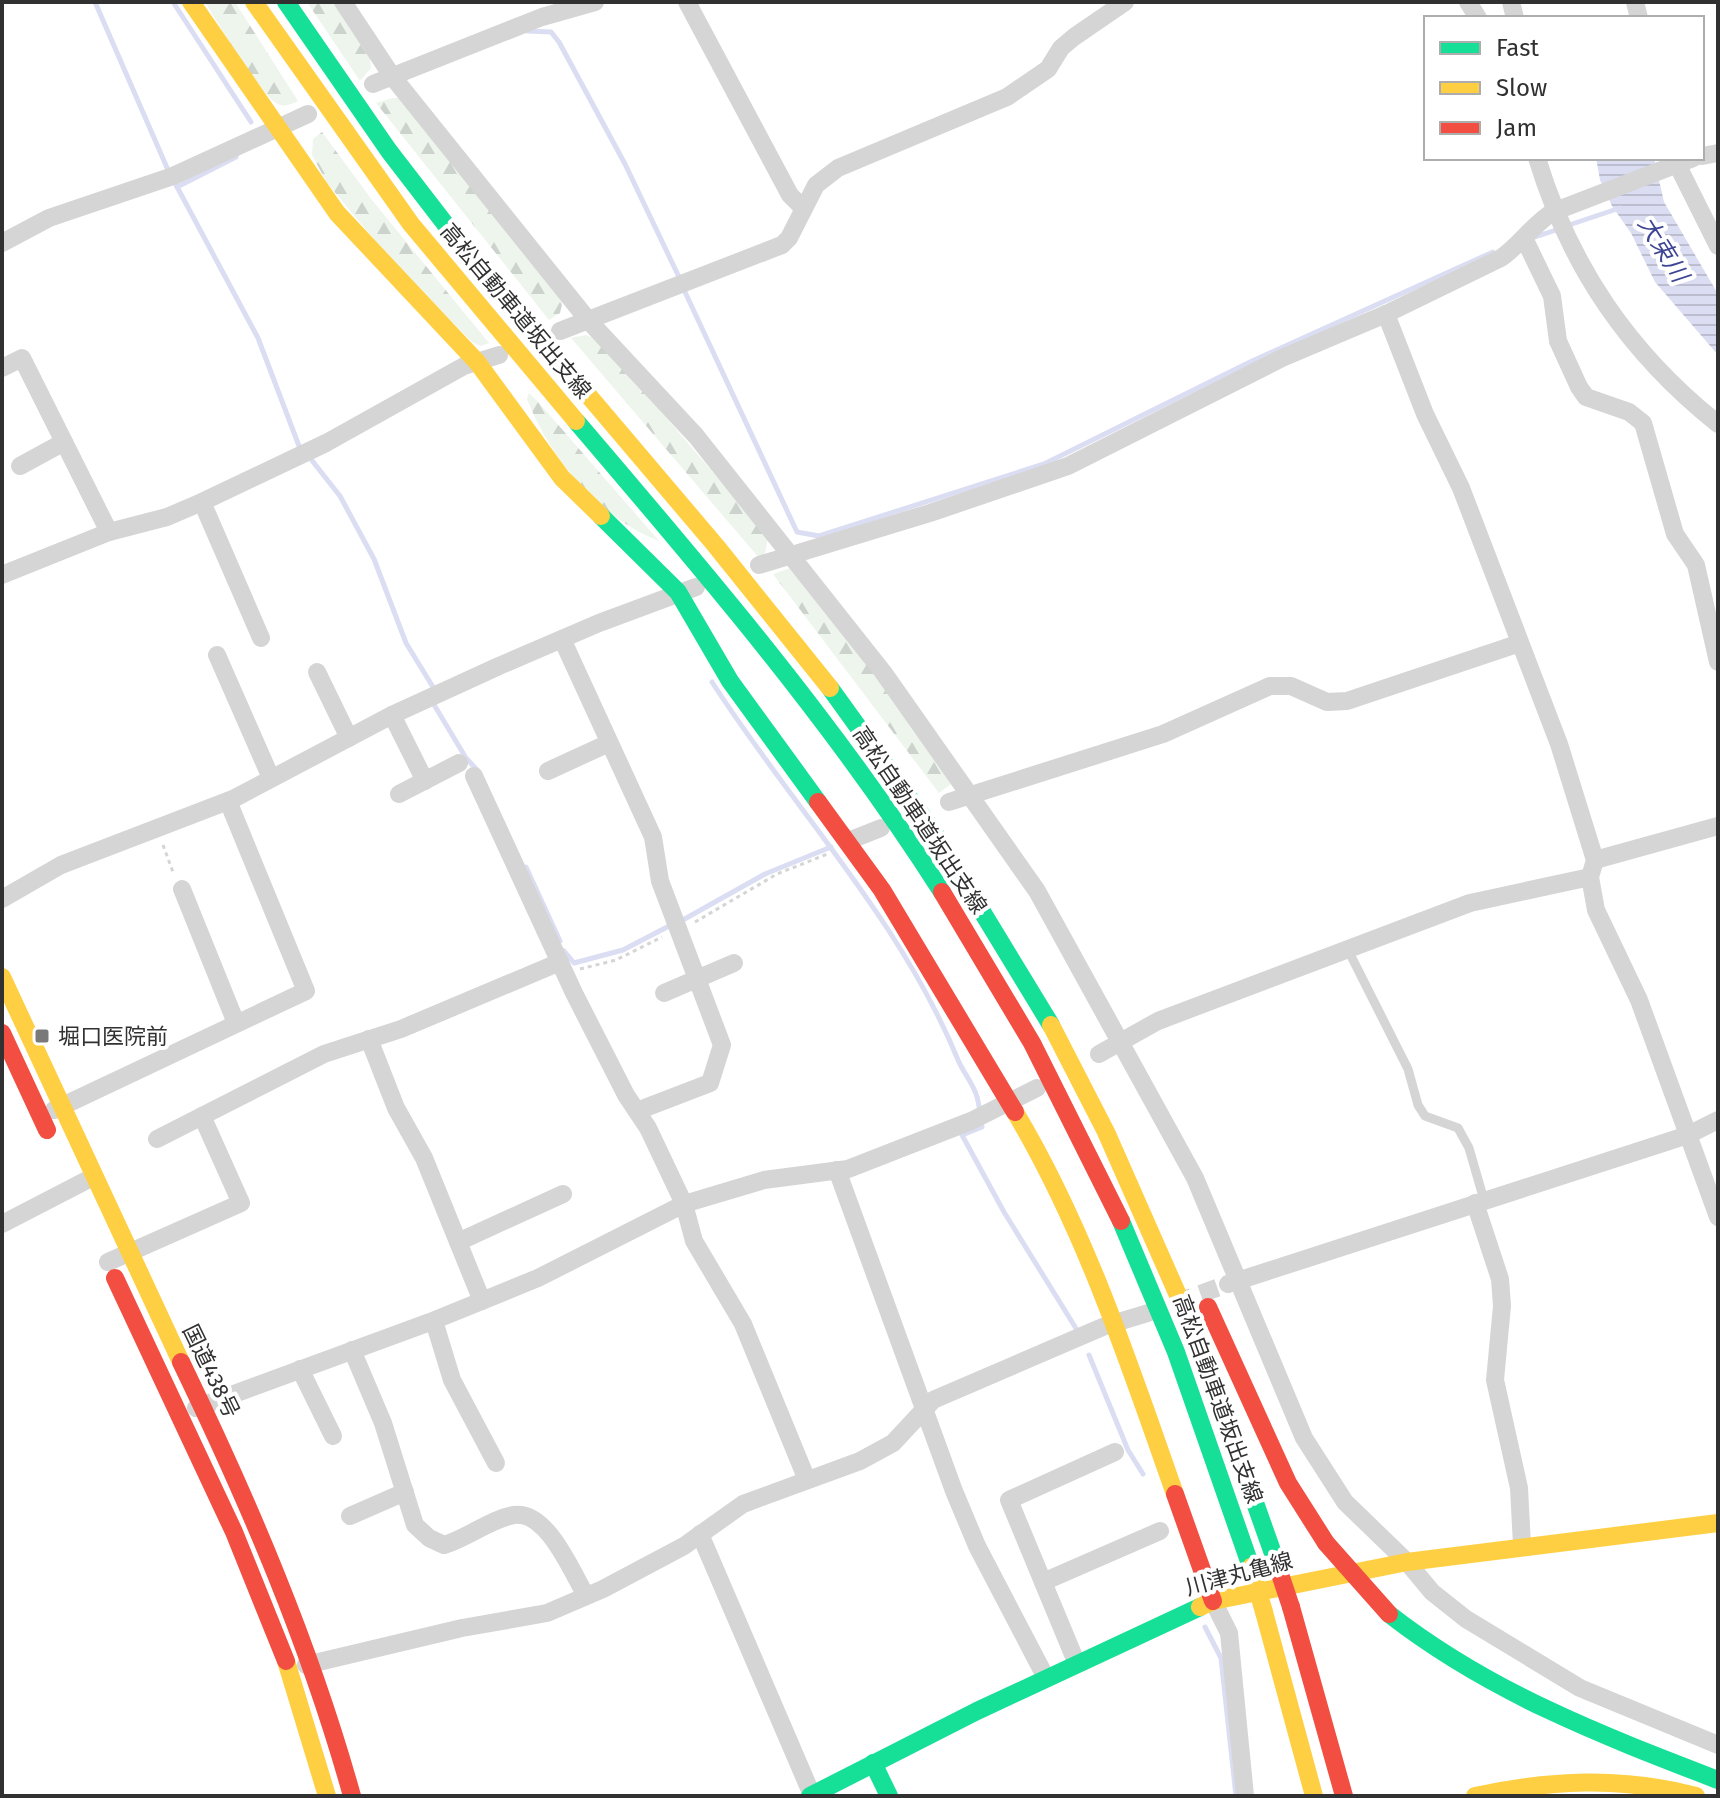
<svg xmlns="http://www.w3.org/2000/svg" width="1720" height="1798" viewBox="0 0 1720 1798" font-family="'Fira Sans','Noto Sans JP',sans-serif">
<style>
.forest{fill:url(#forest-firs)}
.water{fill:url(#water-rules)}
.lines{fill:none;stroke-linecap:round;stroke-linejoin:round}
.stream{stroke:#dbddf2;stroke-width:5}
.street-tunnel{stroke:#d6d6d6;stroke-width:18;stroke-dasharray:18 9;stroke-linecap:butt}
.path{stroke:#d5d5d5;stroke-width:3;stroke-dasharray:4 4;stroke-linecap:butt}
.lane{stroke:#d5d5d5;stroke-width:9}
.street{stroke:#d5d5d5;stroke-width:18}
.fast{stroke:#16e098;stroke-width:18}
.slow{stroke:#ffcf43;stroke-width:18}
.jam{stroke:#f24e42;stroke-width:18}
.slow-bridge{stroke:#ffcf43;stroke-width:18}
.jam-bridge{stroke:#f24e42;stroke-width:18}
.poi-dot{fill:#797979;stroke:#fff;stroke-width:3}
.labels{text-anchor:middle;dominant-baseline:central;stroke-width:8;stroke-linejoin:round;paint-order:stroke}
.street-label{font-size:22px;fill:#313131;stroke:#fff}
.poi-label{font-size:22px;fill:#313131;stroke:#fff;text-anchor:start}
.water-label{font-size:24px;font-style:italic;fill:#3d4594;stroke:#fff}
</style>
<defs>
<pattern id="forest-firs" width="22" height="20" patternUnits="userSpaceOnUse" patternTransform="scale(2)"><rect width="22" height="20" fill="#edf5ed"/><path d="M5 1l3.5 6h-7zM16 11l3.5 6h-7z" fill="#ccd2cc"/></pattern>
<pattern id="water-rules" width="6" height="5" patternUnits="userSpaceOnUse" patternTransform="scale(2)"><rect width="6" height="5" fill="#dbddf2"/><path d="M0 2.5h6" fill="none" stroke="#bcbed0"/></pattern>
</defs>
<rect width="100%" height="100%" fill="#fff"/>
<!-- forest -->
<g class="forest">
<path d="M205,2h30l63,99c-5,2 -12,6 -18,4 -18,-5 -64,-85 -75,-103z"/>
<path d="M307,2h25l38,57 1,9 -11,13z"/>
<path d="M392,98h7l164,202 -3,13 -11,7 -173,-217z"/>
<path d="M322,132l50,68 117,143 -9,3 -8,-4 -80,-81 -65,-78 -15,-28 1,-16z"/>
<path d="M586,335l16,7 166,195 -3,18 -5,4 -189,-221z"/>
<path d="M529,393l12,12 118,136c-60,-23 -109,-83 -132,-142z"/>
<path d="M790,568l7,3 156,205 -2,8 -12,9 -166,-219z"/>
</g>
<!-- water -->
<path class="water" d="M1596,158h58l10,44 54,92v61l-63,-73 -24,-49 -19,-27 -12,-26z"/>
<g class="lines">
<!-- stream -->
<g class="stream">
<path d="M95,2l73,168 90,168 41,108"/>
<path d="M173,2l78,120"/>
<path d="M527,31l24,1 8,10 66,122 54,113"/>
<path d="M177,187l59,-30"/>
<path d="M1569,225l51,-17"/>
<path d="M1535,237l24,-8"/>
<path d="M685,292l112,240 22,4 225,-72 206,-102 243,-110"/>
<path d="M310,458l30,38 34,63 32,84 27,44"/>
<path d="M712,682c81,126 189,238 246,378 5,12 16,25 19,37 3,10 3,20 5,30l-20,8 42,77 73,118"/>
<path d="M433,703l33,55 13,14"/>
<path d="M526,867l34,74"/>
<path d="M681,921l84,-47 66,-27"/>
<path d="M564,951l10,12 49,-13 48,-25"/>
<path d="M1089,1355l39,95 15,24"/>
<path d="M1205,1627l16,31 15,138"/>
</g>
<!-- street-tunnel -->
<path class="street-tunnel" d="M1175,1303l53,-19"/>
<!-- path -->
<g class="path">
<path d="M163,845l11,30"/>
<path d="M695,922l82,-48 53,-21"/>
<path d="M580,969l36,-9 46,-23"/>
</g>
<!-- lane -->
<path class="lane" d="M1349,952l59,117 10,36 7,11 33,12 11,20 15,52"/>
<!-- street -->
<g class="street">
<path d="M343,2l49,74 196,244 108,116 187,236 154,219 158,287 109,260 41,64 62,60 25,30 34,27 114,69 138,57"/>
<path d="M687,2l103,193 12,12"/>
<path d="M1468,2l10,16"/>
<path d="M1511,2l4,16"/>
<path d="M1635,2l4,16"/>
<path d="M373,84l169,-67 53,-15"/>
<path d="M1702,156l16,-3"/>
<path d="M1537,158c33,109 92,195 181,266"/>
<path d="M1674,158l44,88"/>
<path d="M1524,238l28,58 6,45 21,46 7,10 43,15 14,11 32,111 21,31 22,97"/>
<path d="M2,243l47,-25 124,-42 135,-62"/>
<path d="M1386,314l39,100 36,74 98,256 36,116 -5,17 6,33 43,90 79,217"/>
<path d="M560,331l222,-86 7,-7 27,-53 22,-17 169,-71 41,-28 13,-21 13,-11 51,-35"/>
<path d="M2,368l20,-10 87,174"/>
<path d="M20,466l44,-24"/>
<path d="M202,502l59,136"/>
<path d="M759,565l171,-52 138,-47 214,-108 104,-44 115,-56c20,-14 31,-33 52,-46l140,-54"/>
<path d="M2,575l107,-43 58,-15 35,-15 124,-59 138,-77 35,-11"/>
<path d="M562,639l91,198 7,44 62,164 -12,38 -73,28"/>
<path d="M217,655l54,123"/>
<path d="M317,672l32,66"/>
<path d="M392,715l33,66"/>
<path d="M548,771l61,-28"/>
<path d="M474,776l100,217 52,102 22,33 36,76 10,37 49,83 64,156"/>
<path d="M399,794l60,-31"/>
<path d="M949,802l214,-68 107,-48h21l36,16 20,-1 173,-58"/>
<path d="M848,841l33,-13"/>
<path d="M1595,860l123,-34"/>
<path d="M182,889l54,134"/>
<path d="M2,899l59,-34 172,-66 159,-84 107,-49 100,-43 97,-36"/>
<path d="M664,993l70,-30"/>
<path d="M369,1039l27,69 28,50 58,143"/>
<path d="M1099,1054l59,-33 312,-118 120,-26"/>
<path d="M54,1110l252,-119 -78,-190"/>
<path d="M157,1139l167,-85 77,-25 159,-67"/>
<path d="M837,1170l117,321 23,55 69,132"/>
<path d="M1475,1203l25,76 2,27 -7,74 24,108 3,57"/>
<path d="M2,1224l89,-46"/>
<path d="M458,1242l105,-48"/>
<path d="M108,1262l133,-59 -39,-87"/>
<path d="M1228,1284l460,-149 30,-15"/>
<path d="M434,1321l18,59 44,83"/>
<path d="M352,1350l31,73 32,102 14,13 15,7c24,-7 46,-26 70,-30 33,-5 58,57 72,81"/>
<path d="M300,1369l33,67"/>
<path d="M196,1408l234,-86 108,-44 146,-74 80,-24 84,-11 123,-48 66,-33"/>
<path d="M350,1516l55,-24"/>
<path d="M700,1534l112,261"/>
<path d="M1043,1582l117,-51"/>
<path d="M1213,1601l16,32 16,163"/>
<path d="M1077,1664l-68,-164 106,-48"/>
<path d="M306,1665l156,-37 85,-15 56,-24 81,-43 59,-42 117,-43 33,-18 40,-43 172,-74 43,-13"/>
</g>
<!-- fast -->
<g class="fast">
<path d="M286,2l103,149 77,100"/>
<path d="M576,421c129,151 259,303 366,471"/>
<path d="M601,516l77,76 52,89 88,121"/>
<path d="M830,688l103,143 118,194"/>
<path d="M1121,1221l55,131 75,215"/>
<path d="M1196,1336l80,226"/>
<path d="M1389,1614c100,78 212,121 329,166"/>
<path d="M873,1763l16,33"/>
<path d="M810,1796l167,-85 223,-104"/>
</g>
<!-- slow -->
<g class="slow">
<path d="M191,2l146,211 140,149 85,116 39,38"/>
<path d="M254,2l157,222 165,197"/>
<path d="M466,251l250,295 114,142"/>
<path d="M2,977l179,385"/>
<path d="M1051,1025l55,107 90,204"/>
<path d="M1015,1112c71,119 114,252 160,382"/>
<path d="M1200,1607l13,-6 194,-39 311,-39"/>
<path d="M1264,1612l50,184"/>
<path d="M286,1661l41,135"/>
<path d="M1475,1796c75,-16 146,-20 221,0"/>
</g>
<!-- jam -->
<g class="jam">
<path d="M818,802l64,88 133,222"/>
<path d="M942,892l90,151 89,178"/>
<path d="M2,1033l45,97"/>
<path d="M115,1278l119,254 52,129"/>
<path d="M1208,1307l80,176 38,60"/>
<path d="M181,1362c68,141 129,283 171,434"/>
<path d="M1175,1494l38,107"/>
<path d="M1291,1607l53,189"/>
</g>
<!-- slow-bridge -->
<path class="slow-bridge" d="M1251,1567l13,45"/>
<!-- jam-bridge -->
<g class="jam-bridge">
<path d="M1326,1543l63,71"/>
<path d="M1276,1562l15,45"/>
</g>
</g>
<!-- markers -->
<rect class="poi-dot" x="34" y="1028" width="16" height="16" rx="4"/>
<g class="labels">
<!-- street labels -->
<g class="street-label">
<text transform="translate(516 311) rotate(50)">高松自動車道坂出支線</text>
<text transform="translate(920 820) rotate(56)">高松自動車道坂出支線</text>
<text transform="translate(211 1371) rotate(64)">国道438号</text>
<text transform="translate(1218 1399) rotate(70)">高松自動車道坂出支線</text>
<text transform="translate(1239 1574) rotate(-15)">川津丸亀線</text>
</g>
<!-- poi labels -->
<g class="poi-label">
<text x="58" y="1036">堀口医院前</text>
</g>
<!-- water labels -->
<g class="water-label">
<text transform="translate(1663 249) rotate(58)">大束川</text>
</g>
</g>
<!-- border -->
<rect width="1720" height="1798" fill="none" stroke="#313131" stroke-width="8"/>
<!-- legend -->
<rect x="1424" y="16" width="280" height="144" fill="#ffffff" stroke="#adadad" stroke-width="2"/>
<rect x="1440" y="42" width="40" height="12" fill="#16e098" stroke="#adadad" stroke-width="2"/>
<text x="1496" y="56" font-size="24" fill="#313131">Fast</text>
<rect x="1440" y="82" width="40" height="12" fill="#ffcf43" stroke="#adadad" stroke-width="2"/>
<text x="1496" y="96" font-size="24" fill="#313131">Slow</text>
<rect x="1440" y="122" width="40" height="12" fill="#f24e42" stroke="#adadad" stroke-width="2"/>
<text x="1496" y="136" font-size="24" fill="#313131">Jam</text>
</svg>
